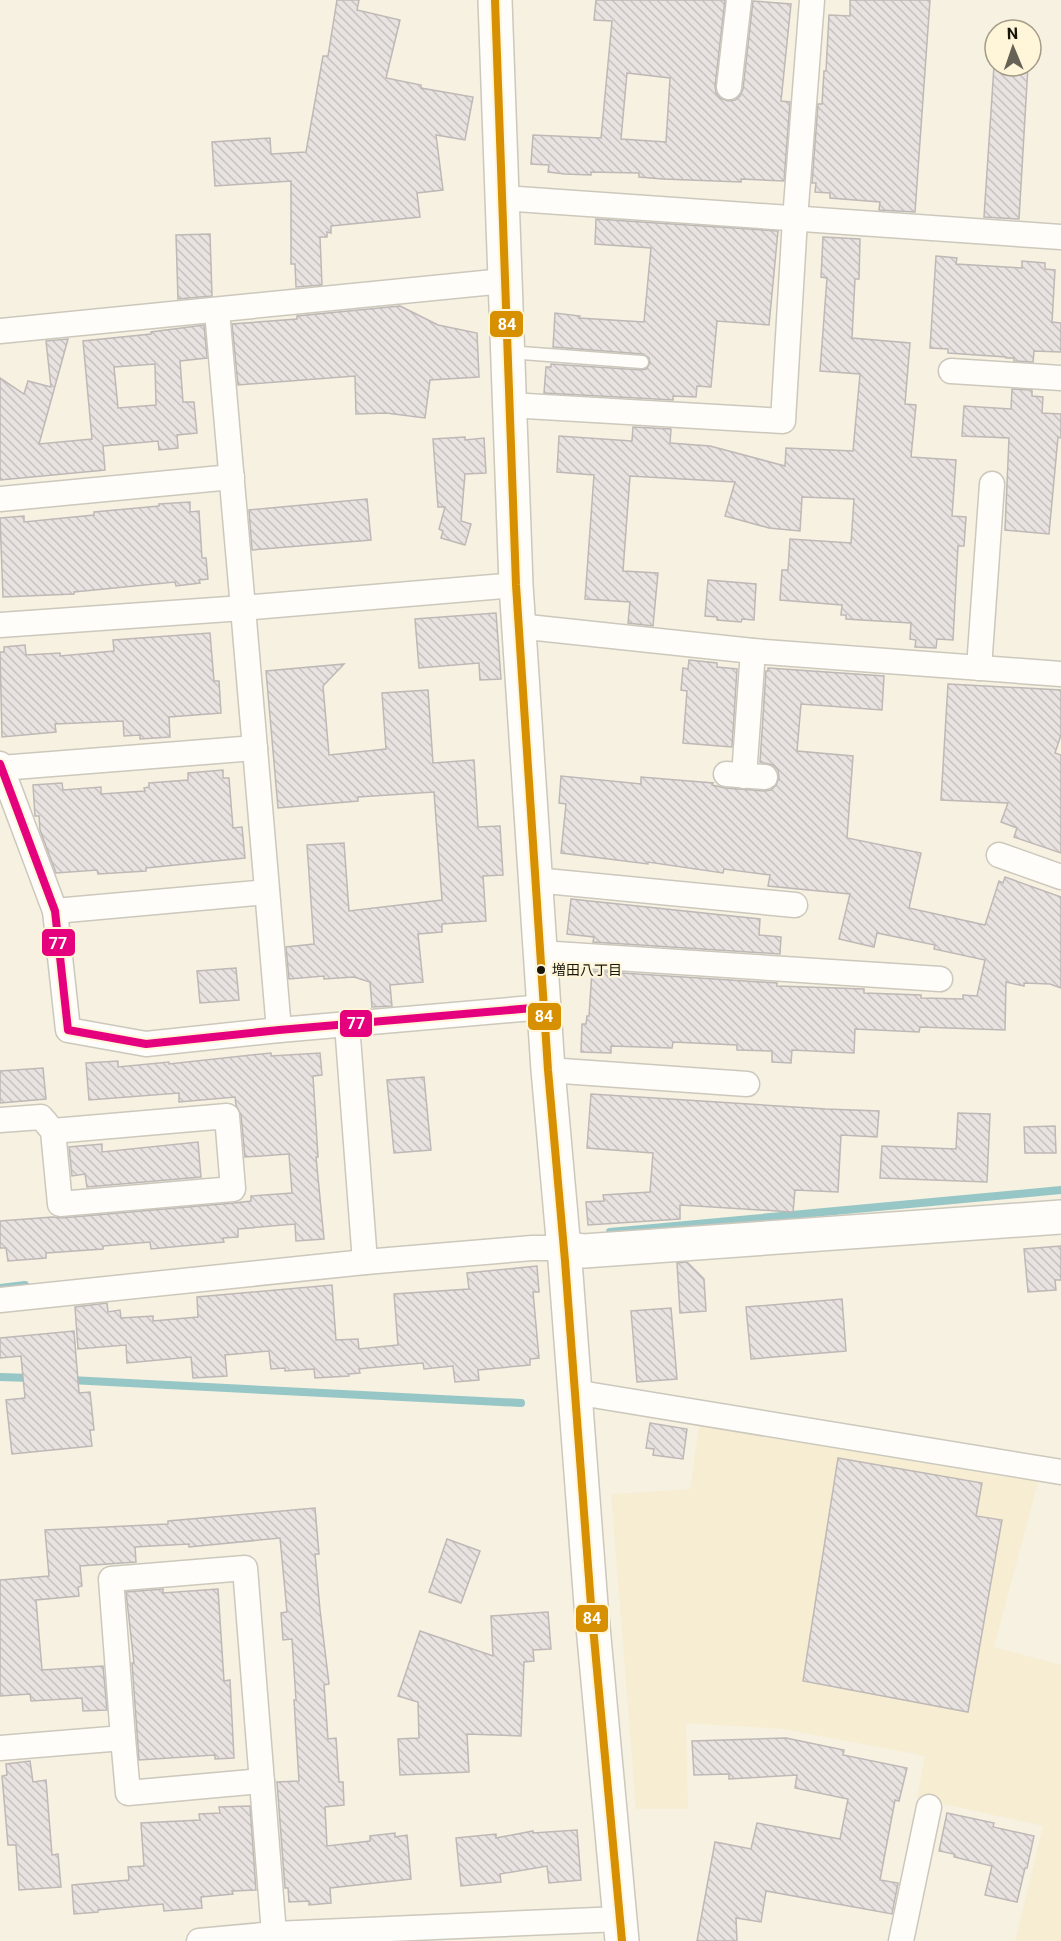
<svg xmlns="http://www.w3.org/2000/svg" width="1061" height="1941" viewBox="0 0 1061 1941" font-family="Roboto,'Noto Sans JP',sans-serif">
<style>
.built{fill:#f7edd2}
.lines{fill:none;stroke-linecap:round;stroke-linejoin:round}
.stream{stroke:#96c6c6;stroke-width:8}
.building{fill:url(#building-back-hatch);stroke:#beb8b6;stroke-width:1.5;fill-rule:evenodd}
.lane-casing{stroke:#ccc8bc;stroke-width:15}
.street-casing{stroke:#ccc8bc;stroke-width:27}
.secondary-casing{stroke:#ccc8bc;stroke-width:36}
.lane{stroke:#fefdfa;stroke-width:12}
.street{stroke:#fefdfa;stroke-width:24}
.secondary{stroke:#fefdfa;stroke-width:33}
.bus-1-casing{stroke:#fff5d8;stroke-width:12}
.bus-2-casing{stroke:#fff5d8;stroke-width:12}
.bus-1{stroke:#d69002;stroke-width:8}
.bus-2{stroke:#e5007d;stroke-width:8}
.bus-dot{fill:#18150b;stroke:#fff5d8;stroke-width:2}
.labels{text-anchor:middle;dominant-baseline:central;stroke-width:4.5;stroke-linejoin:round;paint-order:stroke}
.bus-label{font-size:14px;fill:#18150b;stroke:#fff5d8;text-anchor:start}
.line-badge{stroke:#fff5d8;stroke-width:2}
.badge-label{font-size:16px;text-anchor:middle;font-weight:bold;fill:#fff}
</style>
<defs>
<pattern id="building-back-hatch" width="6" height="6" patternUnits="userSpaceOnUse" patternTransform="scale(1.5)"><rect width="6" height="6" fill="#e8e3e0"/><path d="M-1 5l2 2M0 0l6 6M5-1l2 2" fill="none" stroke="#c6c2bf"/></pattern>
</defs>
<rect width="100%" height="100%" fill="#f6f1e1"/>
<!-- built -->
<path class="built" d="M699,1426l339,56 -44,165 67,18v276h-46l28,-115 -126,-28 8,-42 -142,-27 -97,-6 2,86h-52l-25,-315 79,-5z"/>
<g class="lines">
<!-- stream -->
<g class="stream">
<path d="M610,1232l451,-42"/>
<path d="M0,1288l25,-3"/>
<path d="M0,1377l31,1"/>
<path d="M70,1380l451,23"/>
</g>
</g>
<!-- building -->
<g class="building">
<path d="M337,0h22l-2,10 43,10 -14,58 35,7v3l52,9 -8,43 -29,-5 7,55 -26,3 3,24 -89,9v7l-4,-1v5h-7l2,48 -26,2 -1,-23h-4v-83l-76,5 -3,-44 58,-4 1,16 35,-2 17,-96h5z"/>
<path d="M596,0h129l-10,86 1,7 4,5 8,3 7,-1 5,-4 3,-7 10,-88 38,3 -10,97 9,1 -6,79 -43,-2v3l-78,-3 -24,-2v-4l-48,-1v3l-26,-1 -17,-2 1,-7 -18,-1 2,-29 68,3 11,-117 -18,-1zM627,73l43,5 -4,64 -45,-3z"/>
<path d="M850,0h80l-15,212 -36,-2 1,-8 -50,-4v-5l-15,-1 1,-9h-4l6,-79h4l2,-33h2l3,-56 21,1z"/>
<path d="M994,66h34l-9,153 -35,-2z"/>
<path d="M596,219l182,12 -9,94 -52,-4 -6,66 -14,-1 -1,11 -23,-1v4l-129,-7 2,-26h5v-3l90,6 5,-1 4,-6 -1,-5 -6,-4 -90,-7 2,-34 25,3 -1,2 65,4 7,-74 -56,-4z"/>
<path d="M210,234l2,62 -34,3 -2,-64z"/>
<path d="M823,237l37,2 -1,40h-4l-3,59 58,5 -5,61 11,1 -5,52 45,3 -4,56 14,1 -2,29h-6l-5,94 -16,-1 -1,9 -21,-1 1,-7 -6,-1 1,-16 -65,-4v-4h-5l1,-10 -62,-5 2,-30h6l2,-31 61,4 3,-44 -52,-2 -2,34 -31,-3 -44,-12 10,-34 -105,-6 -7,95 35,2 -5,53 -25,-3 2,-21 -45,-3 9,-124 -37,-3 2,-36 73,5 1,-14 38,2 -1,14 40,3 75,20 1,-18 67,3 7,-77 -40,-3 7,-93 -6,-1z"/>
<path d="M936,256l21,2 -1,6 66,4v-7l23,2v6l10,1 -3,52 9,1v29l-27,-1 -1,11 -19,-1v-3h-8v-1l-58,-4v-4l-18,-1z"/>
<path d="M400,306l38,19 39,8 2,44 -49,3 -5,38 -39,-5 -30,1 -1,-38 -117,9 -6,-61 65,-5v-3z"/>
<path d="M204,325l3,33 -27,3 3,41h11l3,31 -20,2 1,13 -19,2 -1,-9 -55,5 2,24 -105,10v-102l24,16 4,-13 23,6 -5,-46 22,-2 -29,105 53,-5 -9,-98 68,-7v-2zM155,364l1,41 -38,3 -4,-41z"/>
<path d="M1012,389l20,1v6l11,1 -1,16 19,1v24l-3,-1 -9,97 -44,-4 4,-92 -47,-2 2,-30 47,3z"/>
<path d="M465,437v3l19,-2 2,35 -21,1 -4,47 10,3 -6,21 -24,-7 2,-7 -4,-2 6,-22h-7l-5,-68z"/>
<path d="M367,499l4,41 -119,10 -3,-40z"/>
<path d="M190,502v10l9,-1 3,47h4l2,21 -9,1 1,3 -24,3 -1,-4 -101,10v2l-71,3 -3,-79 24,-2v6l70,-7v-3l65,-6v-2z"/>
<path d="M708,580l48,4 -2,36 -12,-1 -1,3 -24,-2v-3l-12,-1z"/>
<path d="M496,613l5,66 -21,1 -1,-17 -60,5 -4,-49z"/>
<path d="M210,633l4,48h5l2,32 -52,4 1,20 -30,2v-4l-16,1 -1,-15 -68,3 1,8 -54,5 -2,-85h4v-5l21,-2 1,10 34,-2v3l54,-5 -1,-11z"/>
<path d="M689,660l28,3v4l20,2 -5,78 -49,-4 4,-52 -6,-1 2,-22 5,1z"/>
<path d="M344,664l-21,22 6,69 57,-6 -4,-56 46,-3 5,73 41,-3 4,67 22,-1 3,49 -20,1 3,45 -44,3v8l-24,2 5,48 -33,3 2,21 -20,1 -2,-25 -16,-5 -30,2v-3l-35,3 -3,-32 28,-3 -7,-99 37,-2 5,68 93,-11 -8,-108 -76,5v4l-80,7 -12,-137z"/>
<path d="M768,668l116,8 -2,34 -81,-6 -4,47 56,5 -6,82 74,15 -12,55 76,17 14,-44 4,2 2,-6 56,20v91l-11,-4 -26,-1v3l-18,-4 -1,48 -85,-3 -1,5 -64,-3 -1,24 -62,-3 -1,13 -19,-1v-11l-35,-1v-5l-64,-3 -1,6 -61,-2v7l-30,-1 1,-28h4l1,-8h2l3,-45 185,12v3l87,3v4l57,2v3l42,1v-4l14,1 8,-36 -51,-11 1,-4 -58,-12 -3,14 -35,-8 11,-45 -82,-8 2,-11 -46,-6 -1,4 -75,-11v2l-87,-11 5,-49 -7,-1 2,-27 80,8v-7l72,6 -1,2 13,3 39,3 7,-1 5,-5 3,-7 -1,-8 -5,-5 -13,-3 6,-91h2z"/>
<path d="M948,684l113,6v45l-6,18 6,2v98l-47,-16 3,-9 -16,-6 7,-19 -67,-3z"/>
<path d="M223,770v8h6l4,50 9,-1 3,31 -99,10v3l-48,3 -1,-4 -41,3 -16,-43 -1,-14h-4l-2,-31 29,-2 1,7 38,-3v7l44,-3 -1,-3 5,-1v-4l39,-3v-7z"/>
<path d="M571,899l189,20 -1,16 22,2 -1,17 -187,-12 1,-5 -27,-3z"/>
<path d="M236,968l3,32 -39,3 -3,-32z"/>
<path d="M271,1053v3l49,-3 2,22 -9,1 5,81h-2l8,82 -28,2 -1,-17 -57,5v8l-15,1 1,4 -73,7 -1,-7 -47,4v3l-57,4v5l-38,3 -2,-13h-6v-27l53,-4 8,1 173,-15 17,-2v-5l41,-3 -3,-39 -44,3 -4,-42 -5,-10 -1,-8 -56,5v-9l-90,7 -3,-37 32,-2v6l51,-5v2z"/>
<path d="M43,1068l3,31 -46,4v-32z"/>
<path d="M424,1077l7,73 -37,3 -7,-73z"/>
<path d="M591,1094l235,15 53,2 -2,26 -36,-2 -3,57 -43,-2 -2,22 -113,-7v14l-92,6 -2,-23 18,-1 -1,-6 47,-3 3,-39 -66,-5z"/>
<path d="M958,1113l32,1 -3,68 -107,-4 2,-32 74,3z"/>
<path d="M1055,1126l1,27h-31l-1,-26z"/>
<path d="M198,1142l3,35 -114,10 -2,-13 -13,2 -3,-29 33,-3v8z"/>
<path d="M1061,1246v34h-6l1,10 -28,2 -4,-43z"/>
<path d="M687,1262l17,17 2,32 -26,2 -3,-50z"/>
<path d="M537,1266l2,26h-6l6,66 -9,1v6l-52,5 1,10 -24,2 -2,-16 -29,3 -1,-6 -56,5 -8,1 1,4 -11,1v2l-34,2 -1,-9 -29,2v-3l-14,1 -2,-18 -44,4 2,21 -34,2 -2,-21 -64,6 -1,-18 -48,4 -3,-42 32,-4 1,9 12,-2 1,8 32,-2v5l45,-4 -1,-20 135,-12 4,55 22,-1 1,10 39,-4 -4,-51 75,-5 -2,-16z"/>
<path d="M842,1299l4,52 -95,8 -5,-52z"/>
<path d="M671,1308l6,71 -40,3 -6,-71z"/>
<path d="M74,1331l5,62 11,-1 4,38h-4l2,16 -80,8 -6,-54 19,-2 -4,-42 -21,2v-20z"/>
<path d="M650,1423l37,6 -4,30 -30,-4 1,-6 -8,-1z"/>
<path d="M838,1458l144,25 -6,33 26,4 -34,192 -165,-31z"/>
<path d="M315,1508l4,46h-4l5,56 9,74 -5,1 4,54 8,-1 3,44h4l1,23 -19,2 2,39 43,-5v-5l25,-3v4l12,-2 4,44 -81,9 1,15 -22,2v-4l-20,1 -1,-14h-3l-8,-106 22,-1 -5,-81h2l-4,-61 -9,1 -2,-27 6,-1 -7,-74 -91,9v-3l-54,3 1,15 -56,4 2,20 -4,1 1,9 -43,4 6,70 61,-4 4,44 -24,1 -1,-13 -51,3 -1,-7 -30,2v-116l49,-4 -4,-46 123,-6v-3z"/>
<path d="M447,1539l33,12 -19,52 -32,-11z"/>
<path d="M163,1589v4l55,-4 6,92 6,-1 4,78 -19,1v-4l-76,5 -7,-97h2l-8,-71z"/>
<path d="M548,1612l3,37 -18,1 1,11 -10,1 -3,74 -54,-2 2,38 -69,3 -2,-36 21,-1 -1,-36 -20,-6 22,-65 73,25 -2,-40z"/>
<path d="M786,1738l58,12 -1,5 64,13 -8,33 -4,-1 -15,80 18,3 -6,31 -126,-23 -5,31 -25,-4 1,23h-40l18,-99 36,7 6,-26 83,16 8,-40 -53,-11 2,-13 -68,4v-5l-35,1 -2,-34z"/>
<path d="M30,1761l3,21 13,-2 6,75 6,-1 3,33 -42,3 -3,-45h-8l-6,-69 5,-1 -1,-11z"/>
<path d="M250,1806l6,84 -24,1 1,3 -32,3 1,11 -38,3 -1,-7 -65,6v2l-24,2 -2,-29 57,-5 -1,-13 16,-1 -3,-43 59,-3 -1,-6 21,-1 -1,-6z"/>
<path d="M947,1813l47,10 -1,4 41,9 -7,32h-2l-8,34 -32,-7 7,-29 -38,-9v-3l-15,-3z"/>
<path d="M577,1830l4,50 -32,3 -2,-17 -47,8 1,8 -40,4 -5,-48 40,-4v4l37,-7v2z"/>
</g>
<g class="lines">
<!-- lane casing -->
<g class="lane-casing">
<path id="lane" d="M508,352l134,10"/>
</g>
<!-- street casing -->
<g class="street-casing">
<g id="street">
<path d="M729,87l10,-87"/>
<path d="M503,198l558,39"/>
<path d="M217,311l26,297 273,-23"/>
<path d="M0,331l504,-50"/>
<path d="M951,371l110,7"/>
<path d="M509,405l274,16 12,-202 17,-219"/>
<path d="M0,499l232,-22"/>
<path d="M0,625l243,-17 36,422"/>
<path d="M518,626l235,25 308,23"/>
<path d="M979,668l13,-184"/>
<path d="M0,764l55,147 13,119 78,14 133,-14 265,-23"/>
<path d="M1,768l254,-20"/>
<path d="M726,774l39,3"/>
<path d="M744,776l9,-125"/>
<path d="M999,855l62,22"/>
<path d="M535,880l260,25"/>
<path d="M55,911l212,-19"/>
<path d="M540,953l400,26"/>
<path d="M347,1024l18,238"/>
<path d="M548,1070l199,14"/>
<path d="M0,1120l41,-3 12,14 7,73 173,-15 -6,-73 -174,15"/>
<path d="M0,1300l365,-38 167,-14h32"/>
<path d="M574,1392l487,80"/>
<path d="M123,1738l5,55 134,-12"/>
<path d="M0,1748l123,-10 -12,-159 134,-11 29,366 -75,7"/>
<path d="M274,1934l346,-15"/>
<path d="M901,1941l28,-134"/>
</g>
</g>
<!-- secondary casing -->
<g class="secondary-casing">
<g id="secondary">
<path d="M495,0l21,585 32,485 17,191 26,344 31,336"/>
<path d="M564,1248l20,3 477,-34"/>
</g>
</g>
<!-- lane -->
<use href="#lane" class="lane"/>
<!-- street -->
<use href="#street" class="street"/>
<!-- secondary -->
<use href="#secondary" class="secondary"/>
<!-- bus-1 casing -->
<g class="bus-1-casing">
<path id="bus-1" d="M495,0l21,585 32,485 17,191 26,344 31,336"/>
</g>
<!-- bus-2 casing -->
<g class="bus-2-casing">
<path id="bus-2" d="M0,764l55,147 13,119 78,14 133,-14 265,-23"/>
</g>
<!-- bus-1 -->
<use href="#bus-1" class="bus-1"/>
<!-- bus-2 -->
<use href="#bus-2" class="bus-2"/>
</g>
<!-- markers -->
<circle class="bus-dot" cx="541" cy="970" r="5"/>
<g class="labels">
<!-- bus labels -->
<g class="bus-label">
<text x="552" y="970">増田八丁目</text>
</g>
</g>
<g class="line-badge">
<rect x="489" y="310" width="35" height="28" rx="6" fill="#d69002"/>
<rect x="41" y="928" width="35" height="29" rx="6" fill="#e5007d"/>
<rect x="527" y="1002" width="35" height="29" rx="6" fill="#d69002"/>
<rect x="339" y="1009" width="34" height="29" rx="6" fill="#e5007d"/>
<rect x="575" y="1604" width="34" height="29" rx="6" fill="#d69002"/>
</g>
<g class="badge-label">
<text x="507" y="330">84</text>
<text x="58" y="949">77</text>
<text x="544" y="1022">84</text>
<text x="356" y="1029">77</text>
<text x="592" y="1624">84</text>
</g>
<!-- north arrow -->
<g transform="translate(1013 48) rotate(358)"><circle r="28" fill="#fff5d8" stroke="#a39b86" stroke-width="1.5"/>
<path d="M0-4.5L10 22L0 15L-10 22Z" fill="#666256"/>
<text y="-9" font-size="16" font-weight="bold" text-anchor="middle" fill="#18150b">N</text>
</g>
</svg>
